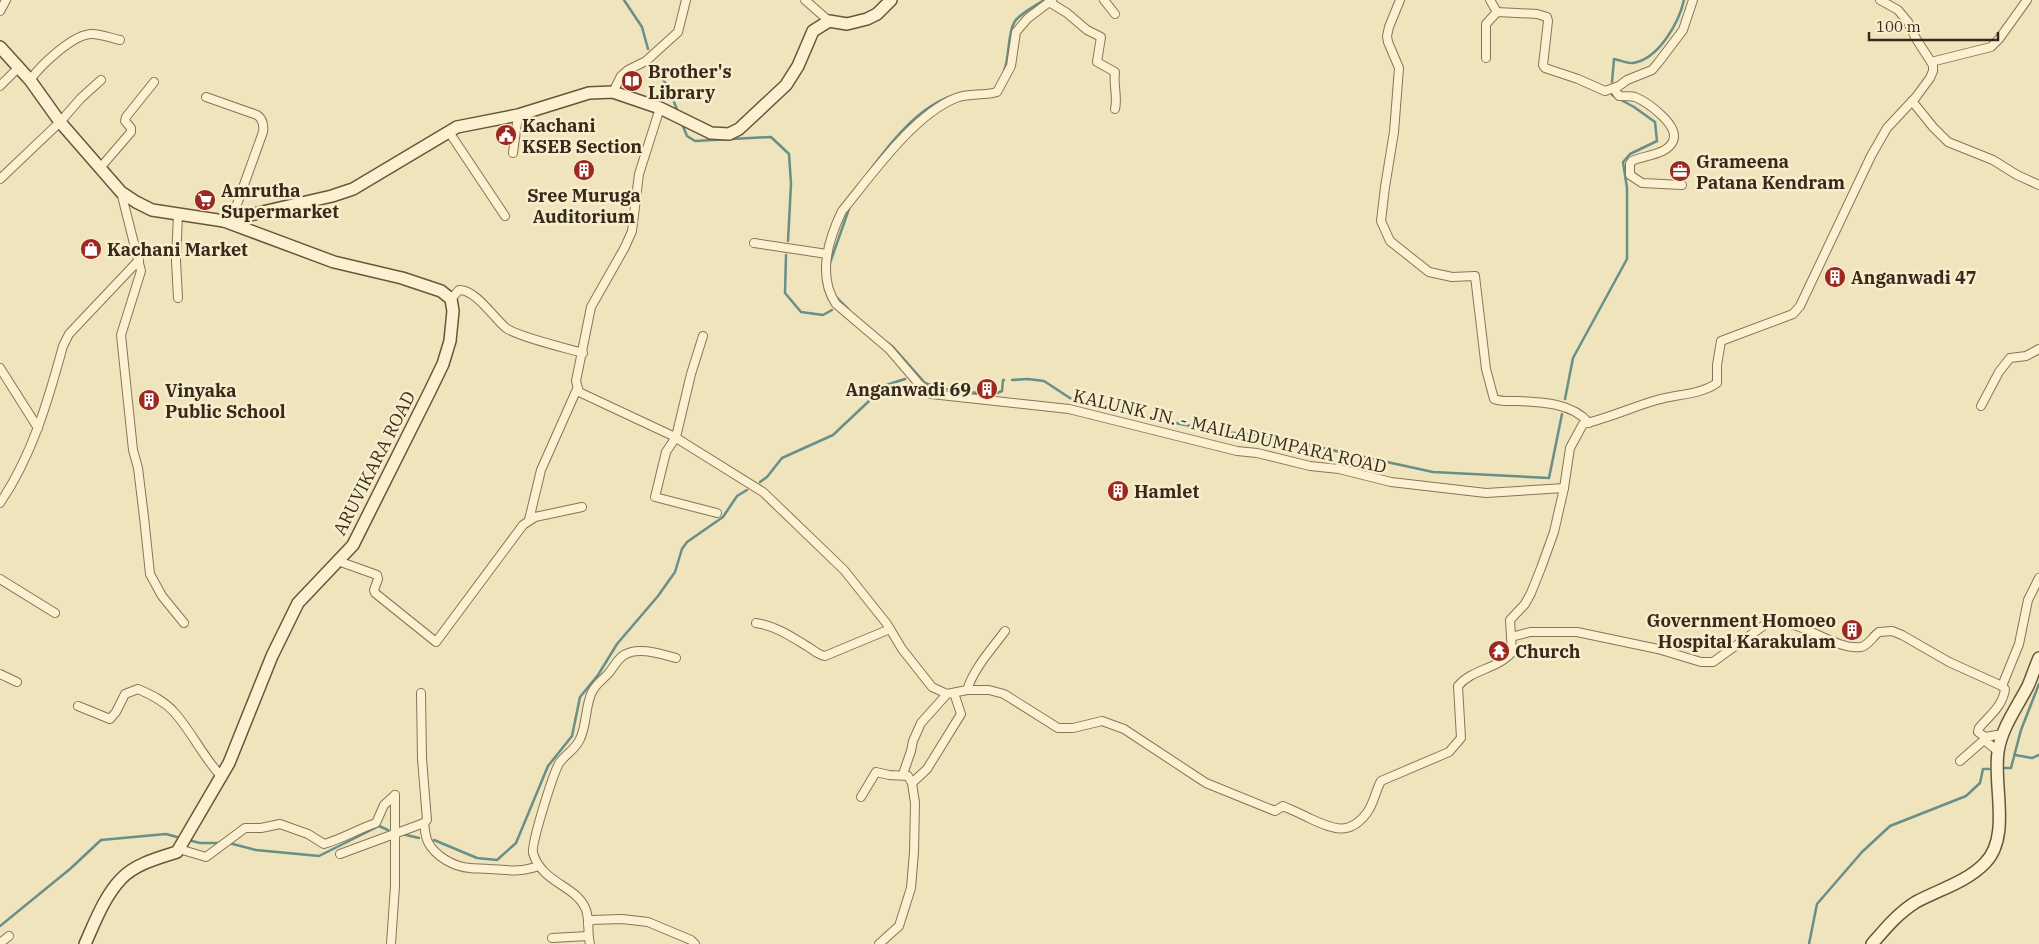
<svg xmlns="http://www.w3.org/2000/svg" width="2039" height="944" viewBox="0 0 2039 944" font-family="'IBM Plex Serif',serif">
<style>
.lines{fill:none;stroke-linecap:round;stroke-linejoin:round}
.stream{stroke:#688f88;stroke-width:2.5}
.street-casing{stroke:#897455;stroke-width:10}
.secondary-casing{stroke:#6a5539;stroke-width:14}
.street{stroke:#fbf1d0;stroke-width:8}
.secondary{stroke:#fbf1d0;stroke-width:11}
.labels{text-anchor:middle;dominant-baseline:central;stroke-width:5;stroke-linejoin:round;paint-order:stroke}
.poi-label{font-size:18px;font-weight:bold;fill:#372a1b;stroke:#f7eecd;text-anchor:start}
.street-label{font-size:18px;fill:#372a1b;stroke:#f7eecd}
</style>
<rect width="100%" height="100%" fill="#f0e4bd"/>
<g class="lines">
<!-- stream -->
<g class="stream">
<path d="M624,0l18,27 6,22"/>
<path d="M653,65l15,22 10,25"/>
<path d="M1004,71c6,-14 3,-38 11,-50 6,-8 20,-15 29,-21"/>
<path d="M1612,82l2,-23c6,1 14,5 19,4 26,-4 46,-41 51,-63"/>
<path d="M682,124l5,12 8,5 76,-4 18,17 2,30 -3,57"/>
<path d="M868,173c27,-37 63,-84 114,-82"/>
<path d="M786,255l-1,38 16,19 22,3 9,-5"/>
<path d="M830,263l20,-57"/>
<path d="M836,297l12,12"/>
<path d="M888,343l5,4 32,36 17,6 20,1 28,6 12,-5 1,-11h1"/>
<path d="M1012,380l16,-1 16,2 32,21 138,29 53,5 166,36 116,6 13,-64"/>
<path d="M1565,399l8,-41 54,-99v-71l-4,-26 7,-8 27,-13 -2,-19 -21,-15 -22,-12"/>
<path d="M760,482l7,-5 15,-19 51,-23 53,-50 19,-6"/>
<path d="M2015,755l17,3 7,-3"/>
<path d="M2005,768h6l10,-38 18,-46"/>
<path d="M402,834l17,4"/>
<path d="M434,840l43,18 20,2 19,-17 32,-77 24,-30 8,-39 18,-22 19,-31 41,-48 17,-24 7,-23 5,-7 36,-25 14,-21 10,-6"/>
<path d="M192,841l8,2h21"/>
<path d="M229,843l27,7 63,6 60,-30 9,4"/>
<path d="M0,926l70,-57 31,-29 65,-6 11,3"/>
<path d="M1809,944l8,-40 45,-52 28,-26 76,-30 14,-13 3,-14h6"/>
</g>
<!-- street casing -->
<g class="street-casing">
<g id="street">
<path d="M805,0l24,21"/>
<path d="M1052,0l-24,18 -12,14 -5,34 -14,26c-13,4 -29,1 -41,6 -43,17 -85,78 -114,113 -14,29 -25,65 -6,93l53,45 30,35 12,10 138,15 168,42 20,2 53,13 29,3 52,13 95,11 78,-5"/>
<path d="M1104,0l11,14"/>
<path d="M1400,0l-11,27 -2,9 1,6 11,26 -5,64 -9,55 -4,34 9,20 39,31 23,5 23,-1 11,93 8,30c8,3 15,2 23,2 25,1 55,2 72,22"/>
<path d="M1490,0l7,12"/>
<path d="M1049,2l18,11 20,17 14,7 -4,25 18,10c-2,12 3,26 0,37"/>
<path d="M0,11l6,-11"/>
<path d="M1486,58v-34l11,-12 40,2 10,3 1,4 -5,44 2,3 33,11 27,12 14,-5 8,-6 25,-10 6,-7 25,-33 10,-30"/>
<path d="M1931,62l60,-15 8,-8 28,-39"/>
<path d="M30,80c11,-15 43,-46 62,-46 9,0 19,4 28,6"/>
<path d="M0,86l18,-18"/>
<path d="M1614,89l5,7c5,0 11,0 16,1 12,5 45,28 38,44 -6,14 -28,14 -41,20l-2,3v11l12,8 40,2"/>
<path d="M613,92l8,-16 7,-6 18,-9 32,-29 8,-32"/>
<path d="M206,97l51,18c6,4 7,10 6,17l-31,86"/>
<path d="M1912,101l21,26 15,15 45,18 24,15 22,10"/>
<path d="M660,108l-21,66 -7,57 -7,16 -34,60 -15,74 3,11 94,44 90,56 81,78 43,54 15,25 30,38 15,7 20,-4h22l15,4 54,34h15l29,-7 22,8 82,54 69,28 8,-5c9,4 19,8 28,13 22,10 38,17 55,-5 8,-10 9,-22 15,-33l68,-29 12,-14 -3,-52c14,-17 40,-17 54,-34l-2,-32 15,-16 6,-11 10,-25 13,-36 10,-44 6,-40 13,-24c26,-6 49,-17 74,-24 20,-6 43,-5 60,-17v-18l4,-24 72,-27 7,-8 71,-150 16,-28 29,-31 14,-19 3,-7v-6l-18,-28 -7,-15 -10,-12 -18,-10"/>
<path d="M449,132l56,84"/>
<path d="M513,153l5,-38"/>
<path d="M100,168l31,-36v-4l-6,-7 1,-4 28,-35"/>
<path d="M0,179l60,-57 21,-24 20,-18"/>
<path d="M121,192l20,79 -20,64 12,115 5,18 6,49 6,57 12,22 22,27"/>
<path d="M178,214l-2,47 2,37"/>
<path d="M754,243l73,11"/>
<path d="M451,299l8,-9c16,-1 35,28 47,38 12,9 60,20 77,25"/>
<path d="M703,336l-12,38 -15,63 -10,15 -11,45 62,16"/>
<path d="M0,368l38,60"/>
<path d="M1981,406l18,-34 11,-14 16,-2 13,-7"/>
<path d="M0,503c32,-47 48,-102 63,-157l6,-12 70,-74"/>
<path d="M529,520l12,-50 36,-81"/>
<path d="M338,561l39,14 1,4 -4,11 1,3 61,49 87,-117 12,-8 47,-10"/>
<path d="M0,579l55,34"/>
<path d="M756,623c19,3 33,12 49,22 8,4 12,10 20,11l65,-27"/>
<path d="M1511,637l19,-5h47l81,17 43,13h12l57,-41c33,-1 66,30 91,26 7,-1 12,-11 18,-15l13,-1 10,4 47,27 53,24"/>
<path d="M0,674l17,8"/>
<path d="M2002,686l17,-42 9,-44 11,-22"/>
<path d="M2002,686l3,3c-2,17 -16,27 -26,39l-1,4 7,5 18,-3"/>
<path d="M967,690c7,-22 24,-40 38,-59"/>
<path d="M78,706l32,13 6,-7 9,-18 13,-5c14,6 26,12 36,23 18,20 29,45 47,64"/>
<path d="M1960,761l24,-21 14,11"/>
<path d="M903,774l8,-23 2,-10 8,-18 26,-29"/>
<path d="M861,797l15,-25 13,3 19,1 4,7"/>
<path d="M424,823c1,6 1,13 4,19 7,14 26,25 42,26 6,1 13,0 19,1 22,1 28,4 50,-3"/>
<path d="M179,849l27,8 39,-29h16l19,-4 28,10 16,10c18,-5 34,-15 52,-21l8,-18 11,-10"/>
<path d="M340,854l84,-31 3,-3 -5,-61 -1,-66"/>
<path d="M588,924l3,-4 31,-1 26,3 43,18 4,4"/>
<path d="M552,938l36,-2"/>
<path d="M0,943l9,-7"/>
<path d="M391,944l4,-58v-91"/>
<path d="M590,944c-3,-11 0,-23 -4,-34 -9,-25 -44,-26 -53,-57 -2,-9 21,-83 27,-91 7,-9 15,-12 20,-23 7,-14 5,-33 12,-47 4,-8 10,-12 15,-17 7,-7 9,-15 17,-20 14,-9 37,-1 52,3"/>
<path d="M879,944l20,-18 12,-38 3,-36 1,-49 -3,-20 15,-14 34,-55 -7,-21"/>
</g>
</g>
<!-- secondary casing -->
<g class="secondary-casing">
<g id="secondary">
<path d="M0,47l30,33 30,42 61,70 15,10 16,8 72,11 110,41 68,16 39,13 10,8 2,12 -3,30 -7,23 -13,27 -77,154 -55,58 -26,53 -43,107 -52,89c-19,6 -42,12 -56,27 -17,18 -26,43 -36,65"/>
<path d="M224,221l108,-25 21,-7 104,-62 61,-12 71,-22 24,-1 47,16 51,25 18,1 10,-5 47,-44 12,-19 15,-35 16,-10 18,3 20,-5 10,-5 14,-14"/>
<path d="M1872,944c13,-15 26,-31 44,-42 22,-12 51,-20 69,-39 26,-26 8,-78 13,-111 3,-23 19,-45 30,-66 4,-9 7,-19 11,-28"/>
</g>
</g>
<!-- street -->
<use href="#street" class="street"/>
<!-- secondary -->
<use href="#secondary" class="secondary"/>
</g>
<!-- icons -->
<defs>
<g id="library-disc" transform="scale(1.125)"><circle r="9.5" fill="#9b2922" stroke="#f7eecd"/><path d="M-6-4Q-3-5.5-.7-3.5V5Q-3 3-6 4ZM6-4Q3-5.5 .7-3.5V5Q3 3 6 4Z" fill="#fff"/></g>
<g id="civic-disc" transform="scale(1.125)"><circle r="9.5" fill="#9b2922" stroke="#f7eecd"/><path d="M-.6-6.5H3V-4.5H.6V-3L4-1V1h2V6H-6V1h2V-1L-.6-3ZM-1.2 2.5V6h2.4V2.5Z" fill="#fff"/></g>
<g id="building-disc" transform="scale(1.125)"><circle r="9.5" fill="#9b2922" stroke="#f7eecd"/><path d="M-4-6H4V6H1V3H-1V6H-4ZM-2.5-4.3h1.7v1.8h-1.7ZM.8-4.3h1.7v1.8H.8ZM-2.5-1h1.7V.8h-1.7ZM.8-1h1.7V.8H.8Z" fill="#fff"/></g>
<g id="office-disc" transform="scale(1.125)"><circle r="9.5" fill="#9b2922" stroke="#f7eecd"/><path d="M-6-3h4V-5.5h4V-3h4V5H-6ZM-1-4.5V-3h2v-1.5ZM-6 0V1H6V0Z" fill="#fff"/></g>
<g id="supermarket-disc" transform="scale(1.125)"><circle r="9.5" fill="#9b2922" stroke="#f7eecd"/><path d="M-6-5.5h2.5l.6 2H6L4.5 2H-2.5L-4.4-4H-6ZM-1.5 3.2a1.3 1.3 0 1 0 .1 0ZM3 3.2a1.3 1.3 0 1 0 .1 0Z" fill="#fff"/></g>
<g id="shop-disc" transform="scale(1.125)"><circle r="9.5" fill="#9b2922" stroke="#f7eecd"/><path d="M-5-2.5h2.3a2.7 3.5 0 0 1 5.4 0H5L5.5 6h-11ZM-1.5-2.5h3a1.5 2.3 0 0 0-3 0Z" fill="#fff"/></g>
<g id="temple-disc" transform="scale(1.125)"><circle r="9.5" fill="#9b2922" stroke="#f7eecd"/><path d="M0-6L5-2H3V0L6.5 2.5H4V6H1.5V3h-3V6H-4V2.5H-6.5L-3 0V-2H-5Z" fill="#fff"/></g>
</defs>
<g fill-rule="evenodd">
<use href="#library-disc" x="632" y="81"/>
<use href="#civic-disc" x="506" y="135"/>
<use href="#building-disc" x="584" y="170"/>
<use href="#office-disc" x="1680" y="171"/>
<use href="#supermarket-disc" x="205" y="200"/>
<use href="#shop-disc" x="91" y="249"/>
<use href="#building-disc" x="1835" y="277"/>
<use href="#building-disc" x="987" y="389"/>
<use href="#building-disc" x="149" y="400"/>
<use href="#building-disc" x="1118" y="491"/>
<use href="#building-disc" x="1852" y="630"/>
<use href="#temple-disc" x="1499" y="651"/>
</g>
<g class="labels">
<!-- poi labels -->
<g class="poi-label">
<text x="648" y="71">Brother's<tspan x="648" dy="21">Library</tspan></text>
<text x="522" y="125">Kachani<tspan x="522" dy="21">KSEB Section</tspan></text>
<text x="1696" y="161">Grameena<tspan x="1696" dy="21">Patana Kendram</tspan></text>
<text x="221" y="190">Amrutha<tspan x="221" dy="21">Supermarket</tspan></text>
<text x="584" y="195" text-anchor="middle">Sree Muruga<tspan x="584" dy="21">Auditorium</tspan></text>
<text x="107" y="249">Kachani Market</text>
<text x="1851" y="277">Anganwadi 47</text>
<text x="971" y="389" text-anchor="end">Anganwadi 69</text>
<text x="165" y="390">Vinyaka<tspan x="165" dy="21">Public School</tspan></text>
<text x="1134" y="491">Hamlet</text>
<text x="1836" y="620" text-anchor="end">Government Homoeo<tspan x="1836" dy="21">Hospital Karakulam</tspan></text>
<text x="1515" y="651">Church</text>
</g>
<!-- street labels -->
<g class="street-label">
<text transform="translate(1230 431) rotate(13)">KALUNK JN. - MAILADUMPARA ROAD</text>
<text transform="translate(374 463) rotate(-63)">ARUVIKARA ROAD</text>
</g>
</g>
<!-- scale -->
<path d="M1869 32v8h129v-8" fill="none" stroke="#372a1b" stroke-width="2.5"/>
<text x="1876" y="32" font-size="15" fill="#372a1b" stroke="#f7eecd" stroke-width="4" paint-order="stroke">100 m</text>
</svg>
